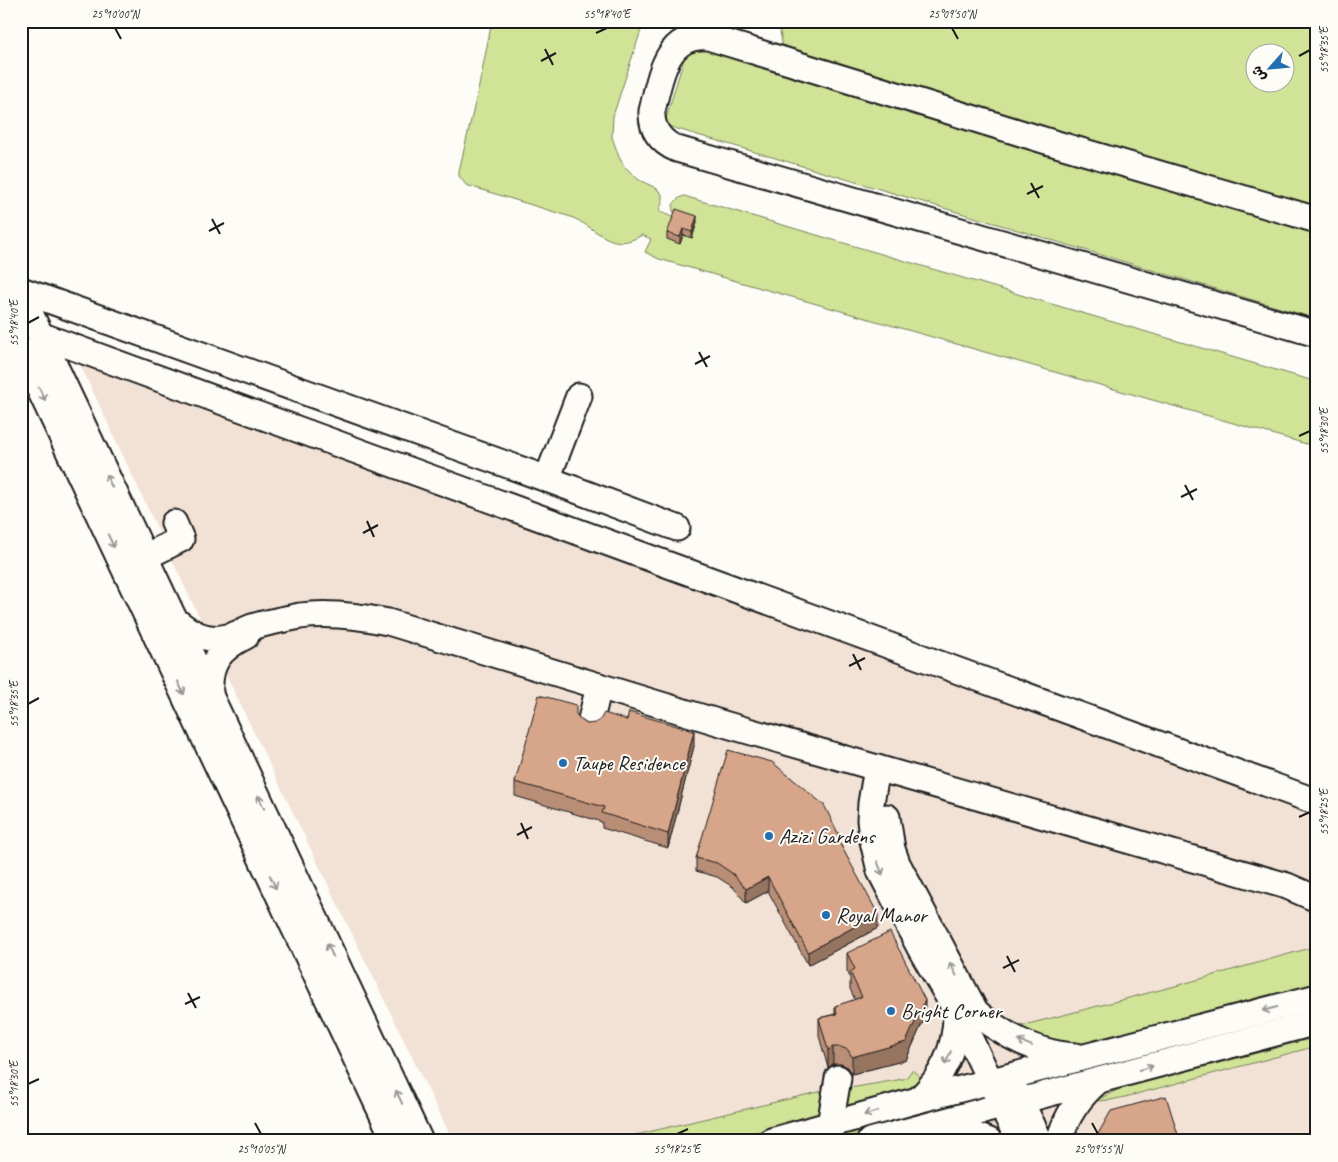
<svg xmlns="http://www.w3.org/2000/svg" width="1338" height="1162" viewBox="0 0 1338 1162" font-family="Caveat,'Playpen Sans Arabic',sans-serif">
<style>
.built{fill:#f2e2d6}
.green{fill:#d0e397;stroke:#76805a;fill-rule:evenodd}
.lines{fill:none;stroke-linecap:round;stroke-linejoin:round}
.minor-casing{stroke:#1c1c1c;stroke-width:29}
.minor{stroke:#fdfcf7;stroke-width:25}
.wall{fill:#b98e76;stroke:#1c1c1c}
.shaded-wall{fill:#967460;stroke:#1c1c1c}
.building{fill:#d7a589;stroke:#1c1c1c}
.oneway{stroke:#989794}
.ticks{fill:none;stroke:#1c1c1c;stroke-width:2}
.poi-dot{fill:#1f6fb2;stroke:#fdfcf7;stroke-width:2}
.labels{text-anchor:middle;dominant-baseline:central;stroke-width:4;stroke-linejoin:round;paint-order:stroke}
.poi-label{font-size:21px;fill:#1c1c1c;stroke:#fdfcf7;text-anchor:start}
.neatline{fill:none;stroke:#1c1c1c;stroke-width:2}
.ticks-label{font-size:12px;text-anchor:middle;fill:#1c1c1c}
</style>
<rect width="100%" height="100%" fill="#fdfcf7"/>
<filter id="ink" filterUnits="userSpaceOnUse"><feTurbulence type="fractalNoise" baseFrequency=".02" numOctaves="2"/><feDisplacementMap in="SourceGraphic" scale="10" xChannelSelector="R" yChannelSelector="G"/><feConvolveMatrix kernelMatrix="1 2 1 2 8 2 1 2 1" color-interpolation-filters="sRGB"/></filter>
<g filter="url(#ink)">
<!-- built -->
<path class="built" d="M76,356l1241,455v330h-864l-212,-435z"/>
<!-- green -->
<g class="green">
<path d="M492,21h152l-31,95 -1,21 7,20 5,9 15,14 17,8 6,6v9l-3,8 15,7 6,25 3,-8 9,3 5,-16 -21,-7c-8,-7 0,-17 8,-19l633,186v65l-658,-188 -14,-7 6,-13 -9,-4c-31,19 -44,-7 -71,-18l-105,-32 -7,-9v-5l20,-85z"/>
<path d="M778,21h539v190l-534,-163zM1256,52h30v30h-30z"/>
<path d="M689,42l628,186v91l-653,-194z"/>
<path d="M1317,946v38l-241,62 -11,1 -52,-19 166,-43z"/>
<path d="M1317,1037v9l-188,50 -18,4 -16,1 24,-12z"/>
<path d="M912,1070l13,11 -12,8 -75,21 6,-21 59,-10 4,-2z"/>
<path d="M831,1089l-6,25 -104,27h-111z"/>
<path d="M961,1102l2,4 -130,35h-17z"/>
</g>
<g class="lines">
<!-- minor casing -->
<g class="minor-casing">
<g id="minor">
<path d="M1317,220l-267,-78 -342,-105c-43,-4 -48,42 -56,74 -1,18 8,31 25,38l640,185"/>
<path d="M21,290l526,189 130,49"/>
<path d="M21,294l399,847"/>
<path d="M40,335l1277,467"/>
<path d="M21,350l374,791"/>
<path d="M547,479l32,-83"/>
<path d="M145,557l36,-18 -7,-16"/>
<path d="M175,620c16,14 34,23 56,16 7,-2 13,-6 21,-9 15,-5 33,-8 48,-11 30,-4 59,0 88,6l336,102 563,162 30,13"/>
<path d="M210,694c-2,-30 9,-45 36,-58"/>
<path d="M590,724l9,-38"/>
<path d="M877,768l-6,35 -1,17 2,17 8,34 41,79 35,60 63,131"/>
<path d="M887,817l5,32 5,14 83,157"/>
<path d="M976,1012c28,24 63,42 100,44"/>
<path d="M1014,1088l26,53"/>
<path d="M918,1100c26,-24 39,-54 38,-90"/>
<path d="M830,1125l8,-47"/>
<path d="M933,1126l38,8 18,7"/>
<path d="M771,1141l147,-41 399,-103"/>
<path d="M870,1141l447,-119"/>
<path d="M1059,1141c7,-25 20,-44 39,-60"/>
</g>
</g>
<!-- minor -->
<use href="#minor" class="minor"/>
</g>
<!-- wall -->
<g class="wall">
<path d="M697,222l-5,16 -9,-3 -3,9 -13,-5v-6z"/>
<path d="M576,714l5,6 6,4 107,22 -26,102 -66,-20v-6l-87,-26v-14z"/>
<path d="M841,845l37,83 -70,37 -40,-74 -22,12 -13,-16 -16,-10 -21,-6v-13z"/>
<path d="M847,953l78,64 -19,43 -54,14 -4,-7 -7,-3h-8l-5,4 -9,-32v-18l16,-4v-8l20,-6 -5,-11v-12l-3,-6z"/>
</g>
<!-- shaded-wall -->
<g class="shaded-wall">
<path d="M697,216v6l-5,16v-6z"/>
<path d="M683,229v6l-3,9v-7z"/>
<path d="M694,731v15l-26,102v-14z"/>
<path d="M768,877v14l-22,12v-14z"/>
<path d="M878,914v14l-70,37v-13z"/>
<path d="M925,1000v17l-19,43 -54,14v-17z"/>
<path d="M833,1047v17l-5,4v-18z"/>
</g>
<!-- building -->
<g class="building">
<path d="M676,209l21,7 -5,16 -9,-3 -3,8 -13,-4z"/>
<path d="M539,695l37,10v9l5,6 6,4 8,-1 5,-3 4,-7 23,7 2,-8 65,19 -26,103 -66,-21 2,-6 -89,-25z"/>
<path d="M728,750l44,12 52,43 17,34 -3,1 40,74 -70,38 -40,-75 -22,12 -13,-15 -16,-11 -21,-5z"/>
<path d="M890,932l35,68 -19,42 -54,15 -4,-7 -7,-3h-8l-5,3 -9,-32 18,-4 -2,-8 27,-9 -12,-25 5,-3 -8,-16z"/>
<path d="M1166,1096l14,45h-86l17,-30z"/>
</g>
<!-- one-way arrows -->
<defs><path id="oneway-shaft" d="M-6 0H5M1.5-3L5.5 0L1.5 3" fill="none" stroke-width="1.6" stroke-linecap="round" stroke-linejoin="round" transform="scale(1.25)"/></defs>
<g class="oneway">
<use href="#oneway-shaft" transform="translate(42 394) rotate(65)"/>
<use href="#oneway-shaft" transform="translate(109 481) rotate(-115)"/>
<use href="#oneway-shaft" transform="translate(111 541) rotate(65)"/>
<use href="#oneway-shaft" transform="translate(181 688) rotate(65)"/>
<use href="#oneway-shaft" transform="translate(261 802) rotate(-115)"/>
<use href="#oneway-shaft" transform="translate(880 868) rotate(69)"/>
<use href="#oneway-shaft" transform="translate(273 882) rotate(65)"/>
<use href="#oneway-shaft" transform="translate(330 950) rotate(-115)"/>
<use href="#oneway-shaft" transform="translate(953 969) rotate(-118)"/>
<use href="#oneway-shaft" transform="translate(1270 1009) rotate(165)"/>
<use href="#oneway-shaft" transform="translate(1025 1043) rotate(-157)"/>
<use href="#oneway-shaft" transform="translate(948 1058) rotate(113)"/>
<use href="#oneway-shaft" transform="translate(1146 1068) rotate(-15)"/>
<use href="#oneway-shaft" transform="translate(399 1097) rotate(-115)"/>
<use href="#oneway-shaft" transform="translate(871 1113) rotate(164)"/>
</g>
</g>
<!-- ticks -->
<path class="ticks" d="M115,28l6,11M952,28l6,11M596,33l11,-5M545,49l8,16M1299,56l11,-6M541,61l15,-8M1031,183l8,15M1027,194l16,-8M212,219l8,15M209,231l15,-8M28,323l11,-6M699,352l8,15M695,364l15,-8M1299,436l11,-5M1185,485l8,15M1181,497l16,-8M367,521l7,16M363,533l15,-8M853,654l8,16M849,666l16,-8M28,704l11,-6M1299,817l11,-5M521,823l7,16M517,835l15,-8M1007,956l8,16M1003,968l16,-8M188,993l8,15M185,1004l15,-7M28,1084l11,-5M255,1123l6,11M1092,1123l6,11M677,1134l11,-5"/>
<!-- markers -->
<g class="poi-dot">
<circle cx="563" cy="763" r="5"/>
<circle cx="769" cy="836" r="5"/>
<circle cx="826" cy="915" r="5"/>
<circle cx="891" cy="1011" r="5"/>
</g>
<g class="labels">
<!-- poi labels -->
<g class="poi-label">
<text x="573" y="763">Taupe Residence</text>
<text x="779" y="836">Azizi Gardens</text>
<text x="836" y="915">Royal Manor</text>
<text x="901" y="1011">Bright Corner</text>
</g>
</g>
<!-- margin -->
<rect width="1338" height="1162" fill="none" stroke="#fdfcf7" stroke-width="55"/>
<!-- north arrow -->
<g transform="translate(1270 68) rotate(243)"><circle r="24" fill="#fdfcf7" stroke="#a3a29f"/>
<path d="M0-4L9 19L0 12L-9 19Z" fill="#1f6fb2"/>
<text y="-8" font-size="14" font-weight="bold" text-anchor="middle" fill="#1c1c1c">ش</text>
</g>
<rect x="28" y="28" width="1282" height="1106" class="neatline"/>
<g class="ticks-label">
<text x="115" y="18">25°10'00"N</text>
<text x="607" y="18">55°18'40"E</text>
<text x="952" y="18">25°09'50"N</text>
<text transform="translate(1324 50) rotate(-90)" y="4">55°18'35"E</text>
<text transform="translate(14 323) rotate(-90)" y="4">55°18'40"E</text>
<text transform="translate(1324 431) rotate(-90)" y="4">55°18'30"E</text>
<text transform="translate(14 704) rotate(-90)" y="4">55°18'35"E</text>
<text transform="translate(1324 812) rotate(-90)" y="4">55°18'25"E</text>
<text transform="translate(14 1084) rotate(-90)" y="4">55°18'30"E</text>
<text x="261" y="1153">25°10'05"N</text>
<text x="677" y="1153">55°18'25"E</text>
<text x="1098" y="1153">25°09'55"N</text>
</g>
</svg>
